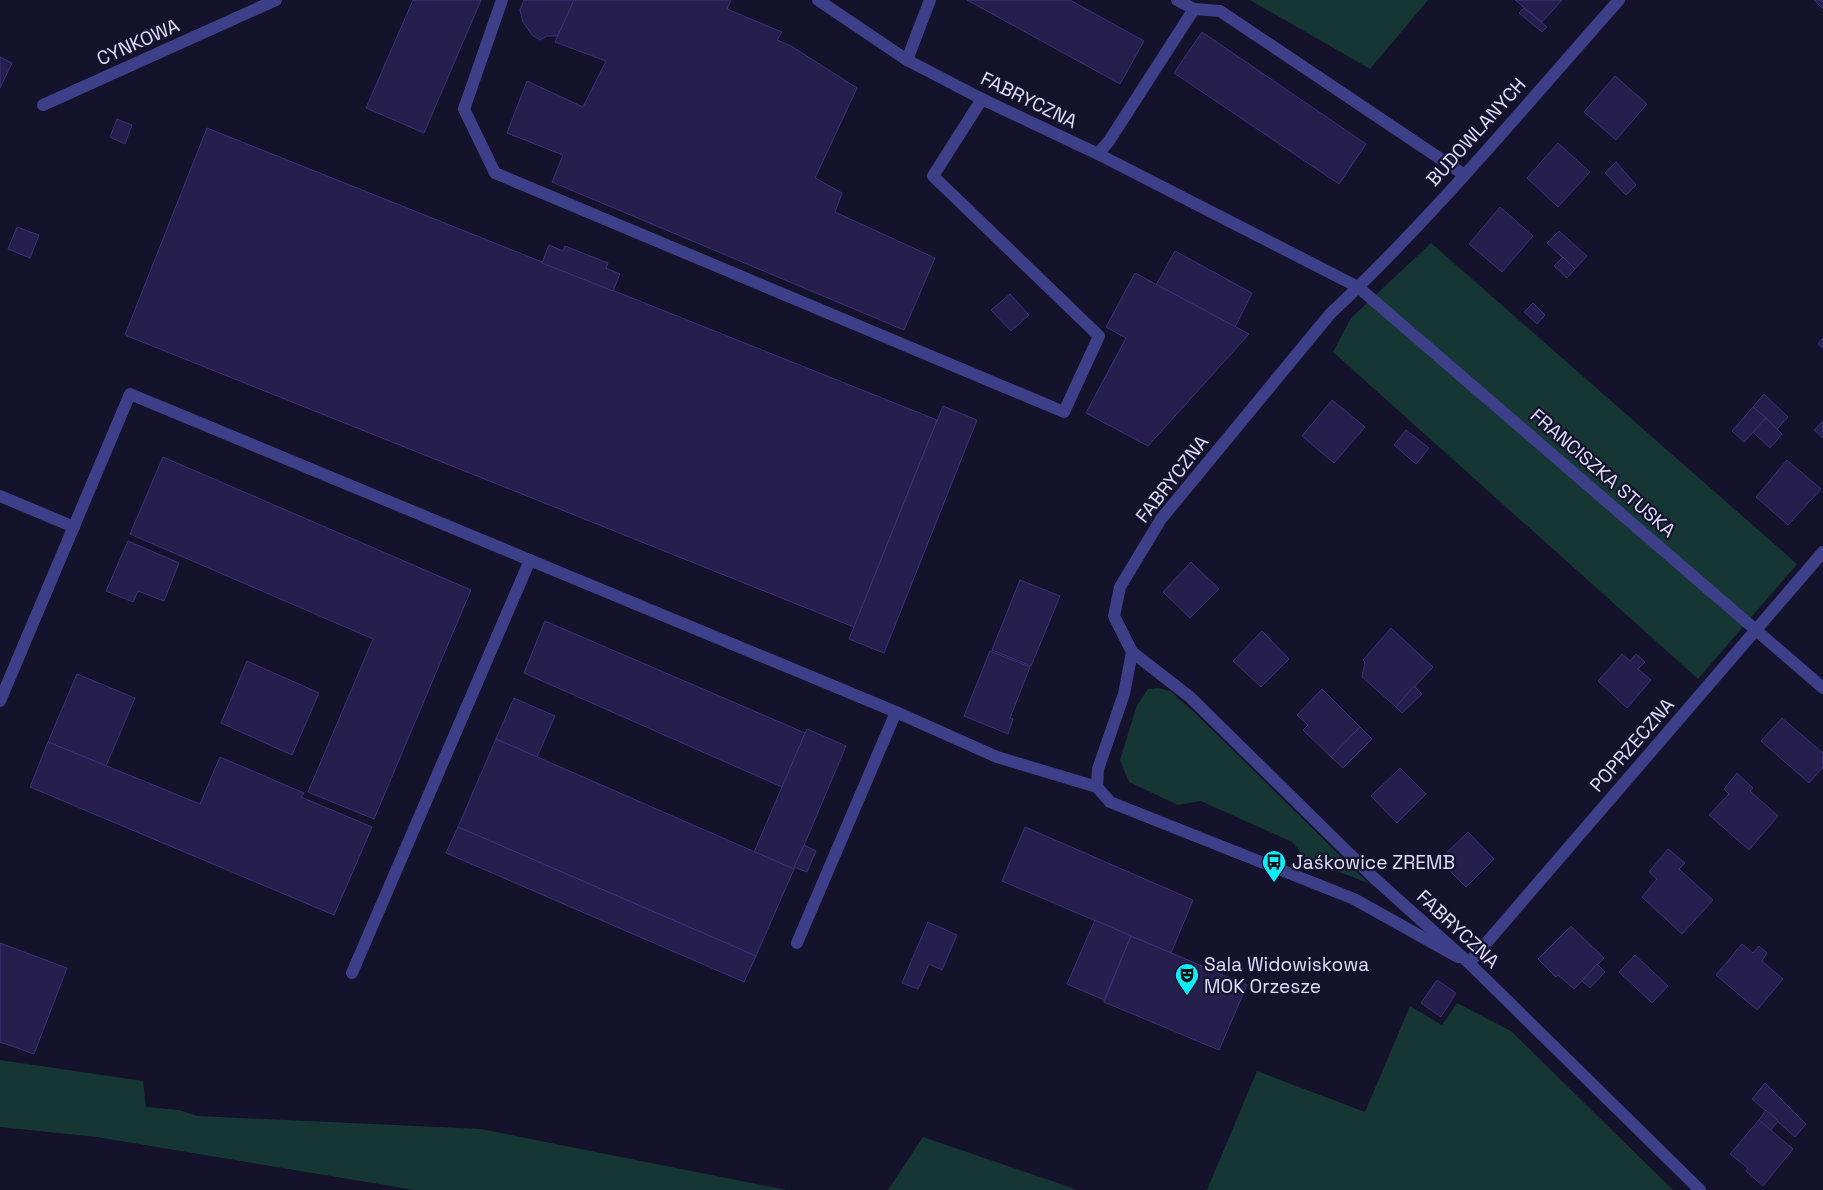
<svg xmlns="http://www.w3.org/2000/svg" width="1823" height="1190" viewBox="0 0 1823 1190" font-family="'Space Grotesk',sans-serif">
<style>
.green{fill:#153633}
.building{fill:#261e4c;stroke:#3c3178}
.lines{fill:none;stroke-linecap:round;stroke-linejoin:round}
.lane{stroke:#3e3f89;stroke-width:12}
.street{stroke:#3e3f89;stroke-width:12}
.labels{text-anchor:middle;dominant-baseline:central;stroke-width:4.5;stroke-linejoin:round;paint-order:stroke}
.street-label{font-size:19px;fill:#e0ddfe;stroke:#15122c}
.poi-label{font-size:19px;fill:#e0ddfe;stroke:#15122c;text-anchor:start}
</style>
<rect width="100%" height="100%" fill="#15122c"/>
<!-- green -->
<g class="green">
<path d="M1250,0h178l-58,69z"/>
<path d="M1431,243l366,321 -99,115 -365,-327 18,-34z"/>
<path d="M1158,688l12,3 24,21 174,171 -61,-23 -15,-18 -91,-41 -23,4 -49,-23 -9,-22 17,-55 11,-16z"/>
<path d="M1457,1003l54,28 162,159h-466l50,-119 108,41 45,-106 32,19z"/>
<path d="M0,1060l143,21 3,26 33,3 19,6 283,13 306,61h-372l-318,-53 -97,-10z"/>
<path d="M923,1137l155,53h-190z"/>
</g>
<!-- building -->
<g class="building">
<path d="M413,0h68l-57,133 -58,-25z"/>
<path d="M524,0h50l-16,36h-11l-7,4 -8,-5 -9,-13 -3,-12z"/>
<path d="M574,0h157l-4,9 55,23 -5,8 14,6 66,42 -42,90 27,15 -7,19 100,46 -31,72 -352,-148 11,-27 -56,-22 20,-52 56,26 23,-46 -51,-19z"/>
<path d="M967,0h103l74,41 -24,43z"/>
<path d="M1515,0h47l-20,22z"/>
<path d="M1814,0h9v9z"/>
<path d="M1524,8l23,19 -5,5 -23,-19z"/>
<path d="M1202,32l164,112 -27,40 -165,-111z"/>
<path d="M0,57l12,6 -12,25z"/>
<path d="M1615,76l32,28 -31,36 -32,-28z"/>
<path d="M117,119l15,6 -7,19 -15,-7z"/>
<path d="M207,128l730,292 -83,207 -729,-292z"/>
<path d="M1558,143l32,29 -32,35 -31,-29z"/>
<path d="M1616,162l20,23 -10,10 -21,-22z"/>
<path d="M1500,207l33,29 -31,36 -33,-28z"/>
<path d="M17,227l22,8 -9,23 -22,-9z"/>
<path d="M1559,231l28,25 -12,13 -28,-26z"/>
<path d="M549,245l14,6 2,-5 43,17 -2,5 14,6 -7,17 -71,-28z"/>
<path d="M1175,251l77,42 -17,34 -79,-42z"/>
<path d="M1563,257l12,12 -8,9 -13,-12z"/>
<path d="M1135,273l114,61 -101,112 -62,-33 40,-75 -20,-11z"/>
<path d="M1010,294l19,21 -18,16 -20,-21z"/>
<path d="M1533,303l12,12 -8,9 -13,-12z"/>
<path d="M1823,338v10l-5,-4z"/>
<path d="M1764,394l24,23 -11,12 -24,-22z"/>
<path d="M1332,400l33,27 -31,36 -32,-27z"/>
<path d="M943,406l34,14 -93,233 -35,-14z"/>
<path d="M1753,407l13,11 -22,24 -12,-11z"/>
<path d="M1766,418l16,16 -12,14 -17,-16z"/>
<path d="M1823,421v17l-9,-8z"/>
<path d="M1406,430l23,18 -13,16 -22,-19z"/>
<path d="M163,457l308,133 -97,229 -66,-27 65,-153 -243,-105z"/>
<path d="M1787,460l34,29 -33,36 -32,-28z"/>
<path d="M128,541l51,22 -15,38 -26,-10 -5,11 -27,-11z"/>
<path d="M1191,562l28,27 -29,29 -27,-26z"/>
<path d="M1020,580l40,16 -29,70 -39,-16z"/>
<path d="M545,621l260,112 -23,54 -258,-114z"/>
<path d="M1391,628l42,39 -37,40 -34,-30 3,-15 -2,-2z"/>
<path d="M1262,631l27,28 -28,28 -28,-26z"/>
<path d="M990,651l40,16 -20,51 3,1 -5,15 -44,-18z"/>
<path d="M1622,654l8,7 6,-7 9,8 -7,7 13,11 -24,28 -29,-27z"/>
<path d="M247,661l72,32 -27,62 -71,-32z"/>
<path d="M77,674l58,24 -29,68 -58,-24z"/>
<path d="M1414,686l8,8 -20,19 -6,-6z"/>
<path d="M1322,689l38,38 -29,30 -28,-27 5,-5 -11,-10z"/>
<path d="M514,698l41,18 -18,41 -41,-18z"/>
<path d="M1782,718l41,35v14l-14,16 -48,-42z"/>
<path d="M1360,727l12,12 -29,29 -12,-11z"/>
<path d="M807,729l39,17 -52,123 -40,-17z"/>
<path d="M496,739l298,130 -38,87 -298,-129z"/>
<path d="M48,742l152,62 20,-47 84,36 -3,4 71,30 -38,88 -304,-128z"/>
<path d="M1400,768l26,26 -29,29 -26,-27z"/>
<path d="M1737,773l16,15 -3,3 28,25 -29,34 -40,-35 20,-21 -5,-5z"/>
<path d="M458,827l298,129 -12,26 -298,-129z"/>
<path d="M1025,827l168,73 -22,53 -169,-72z"/>
<path d="M1468,832l26,27 -28,28 -27,-27z"/>
<path d="M804,845l12,6 -9,21 -13,-5z"/>
<path d="M1668,849l17,14 -6,6 34,31 -31,34 -40,-37 15,-18 -8,-7z"/>
<path d="M1095,920l36,16 -27,64 -37,-16z"/>
<path d="M928,922l29,13 -15,35 -13,-6 -11,25 -16,-6z"/>
<path d="M1571,926l33,32 -30,31 -16,-14 -2,2 -18,-18z"/>
<path d="M1131,936l116,49 -28,65 -115,-48z"/>
<path d="M0,943l67,25 -33,86 -34,-12z"/>
<path d="M1742,944l11,9 6,-7 8,7 -5,8 21,18 -26,31 -41,-35z"/>
<path d="M1635,955l33,31 -16,17 -33,-31z"/>
<path d="M1597,964l8,8 -15,16 -8,-7z"/>
<path d="M1437,980l19,13 -15,24 -20,-14z"/>
<path d="M1765,1083l41,41 -11,13 -43,-38z"/>
<path d="M1766,1110l12,11 -7,9 -12,-10z"/>
<path d="M1759,1120l34,29 -30,37 -17,-15 2,-3 -18,-14z"/>
</g>
<g class="lines">
<!-- lane -->
<g class="lane">
<path d="M502,0l-38,109 31,64 569,239 35,-76 -166,-160 49,-77"/>
<path d="M1177,0l17,9 26,2 243,163"/>
<path d="M907,60l23,-60"/>
<path d="M43,105l233,-105"/>
<path d="M1098,154l11,-13 85,-132"/>
<path d="M0,496l74,31"/>
<path d="M1132,652l-8,42 -26,75 -1,18 13,15 244,97 104,58"/>
<path d="M0,701l130,-307 766,318 101,45 100,30"/>
<path d="M797,943l99,-231"/>
<path d="M352,973l178,-413"/>
</g>
<!-- street -->
<g class="street">
<path d="M818,0l89,60 75,39 116,55 260,133 465,401"/>
<path d="M1619,0c-94,106 -186,217 -289,314l-169,205 -41,68 -6,29 18,36 58,45 184,181 95,85 231,227"/>
<path d="M1469,963l354,-411"/>
</g>
</g>
<!-- icons -->
<defs>
<g id="bus-pin" transform="scale(1.25)"><path d="M0 17L-7.5 6A9.5 9.5 0 1 1 7.5 6Z" fill="#0eedfa" stroke="#15122c"/><path d="M-5-6H5V4H4V6H2V4H-2V6H-4V4H-5ZM-3.5-4V0h7V-4ZM-3.5 1.2v1.5H-2V1.2ZM2 1.2v1.5H3.5V1.2Z" fill="#111"/></g>
<g id="theatre-pin" transform="scale(1.25)"><path d="M0 17L-7.5 6A9.5 9.5 0 1 1 7.5 6Z" fill="#0eedfa" stroke="#15122c"/><path d="M-5-5.5Q0-4 5-5.5V0Q5 5 0 6Q-5 5-5 0ZM-3.3-2.5H-1v1.5H-3.3ZM1-2.5H3.3v1.5H1ZM-2.8 1Q0 5.5 2.8 1Z" fill="#111"/></g>
</defs>
<g fill-rule="evenodd">
<use href="#bus-pin" x="1274" y="862"/>
<use href="#theatre-pin" x="1187" y="975"/>
</g>
<g class="labels">
<!-- street labels -->
<g class="street-label">
<text transform="translate(138 42) rotate(-24)">CYNKOWA</text>
<text transform="translate(1029 100) rotate(26)">FABRYCZNA</text>
<text transform="translate(1476 132) rotate(-48)">BUDOWLANYCH</text>
<text transform="translate(1603 473) rotate(41)">FRANCISZKA STUSKA</text>
<text transform="translate(1172 479) rotate(-52)">FABRYCZNA</text>
<text transform="translate(1632 745) rotate(-49)">POPRZECZNA</text>
<text transform="translate(1458 929) rotate(43)">FABRYCZNA</text>
</g>
<!-- poi labels -->
<g class="poi-label">
<text x="1292" y="862">Jaśkowice ZREMB</text>
<text x="1204" y="964">Sala Widowiskowa<tspan x="1204" dy="22">MOK Orzesze</tspan></text>
</g>
</g>
</svg>
